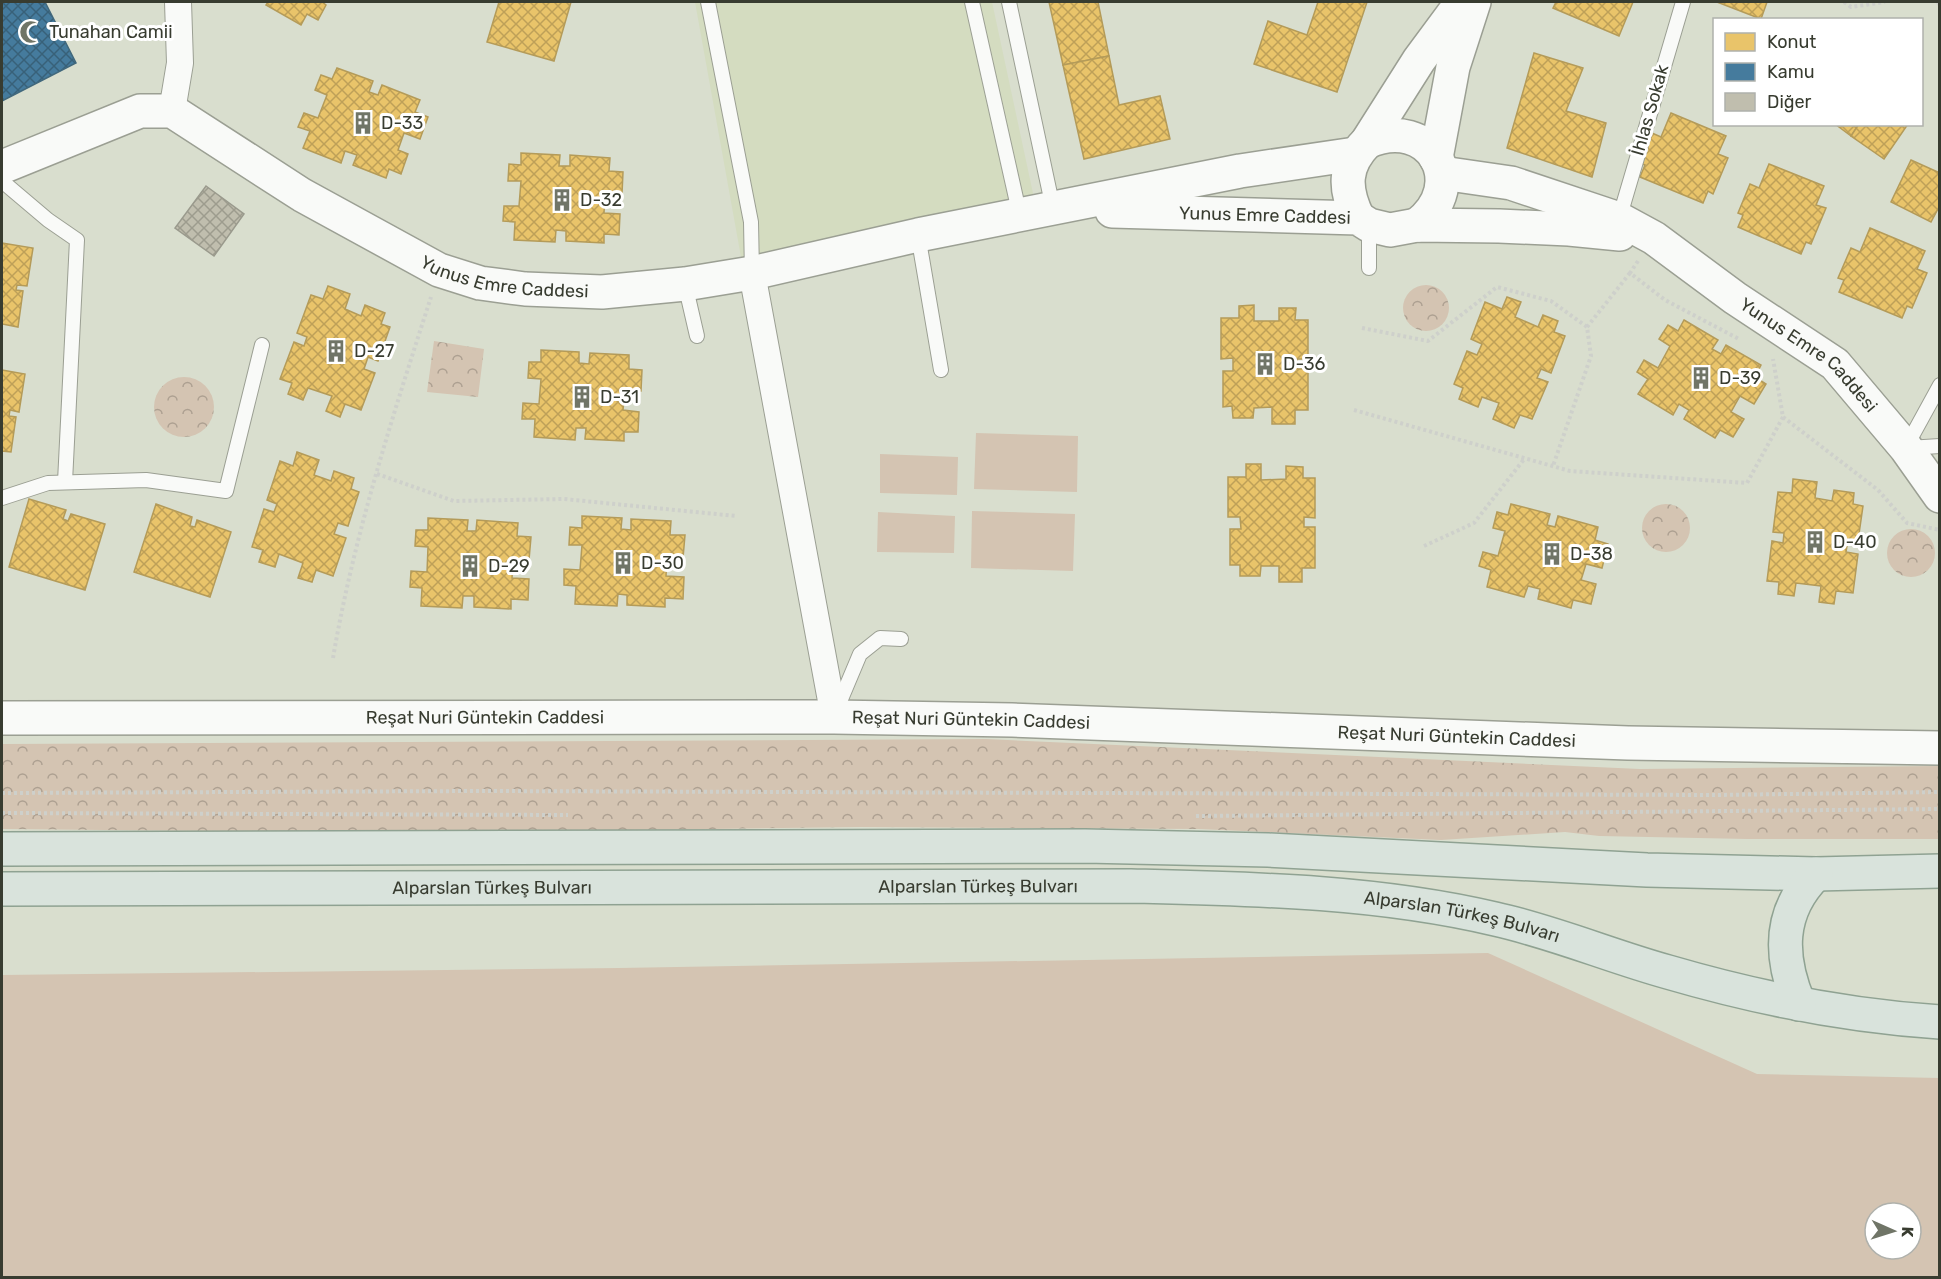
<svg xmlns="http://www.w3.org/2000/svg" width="1941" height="1279" viewBox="0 0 1941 1279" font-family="Rubik,sans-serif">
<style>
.built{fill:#d4dcc0}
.grass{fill:#d4c4b2;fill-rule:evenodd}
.park{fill:url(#park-crowns)}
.homes{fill:url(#homes-cross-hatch);stroke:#b49b59;stroke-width:1.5}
.public{fill:url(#public-cross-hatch);stroke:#41687c;stroke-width:1.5}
.building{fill:url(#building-cross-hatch);stroke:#9a9a8d;stroke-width:1.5}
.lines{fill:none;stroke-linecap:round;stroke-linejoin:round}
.lane-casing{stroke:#9b9f93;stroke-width:16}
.street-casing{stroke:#9b9f93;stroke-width:28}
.secondary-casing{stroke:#9b9f93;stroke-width:36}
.primary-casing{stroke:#8fa292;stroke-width:36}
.path{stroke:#ced0cb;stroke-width:4;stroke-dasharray:3 3;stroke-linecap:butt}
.lane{stroke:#f9faf8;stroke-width:14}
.street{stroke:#f9faf8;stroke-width:26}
.secondary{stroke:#f9faf8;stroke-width:33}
.primary{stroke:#d9e3dc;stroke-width:33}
.labels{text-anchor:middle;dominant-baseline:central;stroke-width:6;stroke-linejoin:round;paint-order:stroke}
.poi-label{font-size:18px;fill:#383c30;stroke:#fff;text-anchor:start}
.street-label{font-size:18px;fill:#383c30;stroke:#fff}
</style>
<defs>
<pattern id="park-crowns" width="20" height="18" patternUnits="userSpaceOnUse" patternTransform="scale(1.5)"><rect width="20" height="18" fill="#d4c4b2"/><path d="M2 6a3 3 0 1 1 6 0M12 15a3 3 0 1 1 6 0" fill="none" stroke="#ada091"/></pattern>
<pattern id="homes-cross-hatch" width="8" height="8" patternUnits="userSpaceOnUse" patternTransform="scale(1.5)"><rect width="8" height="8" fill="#e9c46a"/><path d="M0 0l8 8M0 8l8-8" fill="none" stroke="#bea058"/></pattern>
<pattern id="public-cross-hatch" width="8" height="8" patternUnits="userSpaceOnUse" patternTransform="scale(1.5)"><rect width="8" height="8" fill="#457b9d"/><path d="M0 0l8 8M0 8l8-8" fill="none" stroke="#386179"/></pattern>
<pattern id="building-cross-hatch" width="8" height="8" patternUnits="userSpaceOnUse" patternTransform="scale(1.5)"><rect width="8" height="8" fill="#c0beae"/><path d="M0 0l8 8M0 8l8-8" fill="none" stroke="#9d9c8e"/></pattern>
</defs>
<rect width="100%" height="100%" fill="#d9dece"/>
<!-- built -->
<path class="built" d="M695,2h297l42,196 -293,59z"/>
<!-- grass -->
<g class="grass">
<path d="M976,433l102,3 -1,56 -103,-3z"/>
<path d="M880,454l78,3 -1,38 -77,-2z"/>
<path d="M972,511l103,3 -2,57 -102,-3z"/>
<path d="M878,512l77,4 -1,37 -77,-1z"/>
<path d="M1488,953l269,121 182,4v199h-1937v-302l617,-7zM1875,1213h36v36h-36z"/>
</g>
<!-- park -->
<g class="park">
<circle cx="1426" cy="308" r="23"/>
<path d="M434,341l50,8 -6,48 -51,-5z"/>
<circle cx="184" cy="407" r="30"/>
<circle cx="1666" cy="528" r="24"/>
<circle cx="1911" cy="553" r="24"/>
<path d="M986,739l654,30 299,-3v73h-192l-148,-3 -34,-4 -124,8 -243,-11 -337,-2 -438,6 -421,-4v-85z"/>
</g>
<!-- homes -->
<g class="homes">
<path d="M268,2h54l4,3 -8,15 -11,-6 -6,11 -35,-20z"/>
<path d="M499,2h72l-17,59 -67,-19z"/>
<path d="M1049,2h49l11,54 -46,9z"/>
<path d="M1318,2h49l-30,90 -83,-28 14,-43 39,14z"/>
<path d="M1556,2h77l-14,34 -66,-28z"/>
<path d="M1717,2h50l-6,17z"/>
<path d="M1534,53l49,15 -17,43 40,12 -14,54 -85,-29z"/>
<path d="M1109,56l10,49 41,-9 10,43 -86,20 -21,-94z"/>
<path d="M337,68l36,13 -4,11 9,3 4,-10 38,15 -5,12 13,5 -8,22 -16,-6 -6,17 10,4 -7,20 -12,-5 -3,9 -33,-13 4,-10 -12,-4 -4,12 -38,-15 7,-17 -12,-4 6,-14 14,5 9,-23 -12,-5 6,-15 11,4z"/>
<path d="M1671,113l55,23 -8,18 10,4 -15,36 -5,-3 -5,12 -63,-26 5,-12 -5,-2 12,-30 9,4z"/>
<path d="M1835,124h24l-8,12z"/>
<path d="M1859,124h49l-24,35 -33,-23z"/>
<path d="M521,153l39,2 -1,11h11v-11l40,3 -1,13 14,1 -1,22 -17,-1 -1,20 16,1 -1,21 -15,-1v9l-38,-2v-10l-10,-1 -1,12 -41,-2 1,-18 -12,-1 1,-15h15l2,-25h-13l1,-17 12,1z"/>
<path d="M1911,160l29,13v32l-9,17 -40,-20z"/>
<path d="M1769,164l55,22 -8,19 10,3 -15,36 -5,-2 -5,12 -63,-27 5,-12 -5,-2 12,-29 9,4z"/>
<path d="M1870,228l55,23 -8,18 10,4 -15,35 -5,-2 -5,12 -63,-26 5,-12 -6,-2 13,-30 9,4z"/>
<path d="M2,243l31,5 -6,38 -10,-1 -1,5 7,1 -5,36 -16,-3z"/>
<path d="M328,286l22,8 -5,15 16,7 4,-11 20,8 -4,11 9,3 -12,34 -10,-4 -4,12 11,4 -14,37 -16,-6 -5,13 -14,-6 6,-15 -24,-8 -5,12 -15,-6 4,-11 -12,-4 14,-37 10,4 3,-9 -10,-4 14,-38 12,4z"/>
<path d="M1507,297l14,5 -6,15 23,10 5,-12 15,6 -4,11 11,4 -14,37 -10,-4 -4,9 11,4 -16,37 -12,-4 -6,13 -21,-9 6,-16 -17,-6 -4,10 -19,-8 4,-11 -9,-4 13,-33 10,4 5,-11 -11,-5 14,-37 17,7z"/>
<path d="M1254,305v16h25v-13h17l-1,12h13v39h-11v10h11v41h-13v14h-23v-17l-18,1 -1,10h-20l-1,-12 -9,1v-36h10v-13l-12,1v-41h18v-12z"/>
<path d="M1684,320l34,20 -6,9 9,5 5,-9 35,20 -6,12 11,7 -12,20 -14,-8 -9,16 13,7 -11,18 -13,-7 -5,8 -31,-19 5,-9 -10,-6 -6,11 -35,-21 10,-15 -11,-7 7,-12 14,8 12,-22 -11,-7 9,-14 10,6z"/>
<path d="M541,350l38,2v11l10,1 1,-11 39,2v14l13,1 -1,21 -16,-1 -2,20 16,2 -1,20h-14v9l-39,-2 1,-11h-10l-1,12 -41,-3 1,-18h-13l1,-16 16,1 2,-25 -13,-1 1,-16h12z"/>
<path d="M2,370l23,4 -6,38 -9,-2 -1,6 7,1 -5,35 -9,-1z"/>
<path d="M297,452l22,8 -5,15 17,6 3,-10 20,7 -3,11 8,3 -11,34 -10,-3 -4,11 12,4 -13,38 -17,-6 -4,12 -14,-4 5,-15 -24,-9 -4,13 -16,-5 4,-12 -11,-3 12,-38 10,3 3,-8 -10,-4 13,-39 13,5z"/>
<path d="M1246,464h15v16l25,-1v-13l17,1v11h12v40l-11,-1v10h11v41h-13v14h-23v-16h-18l-1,10h-20v-11h-10v-36h11l-1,-12h-12v-40h18z"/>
<path d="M1793,479l24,3 -2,16 17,3 2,-11 20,3 -1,11 10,2 -5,35 -10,-1 -2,12 12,2 -5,39 -17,-2 -2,13 -15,-2 2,-16 -25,-3 -2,13 -16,-2 1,-12 -12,-1 5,-40 11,2 1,-10 -11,-1 5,-40 14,1z"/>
<path d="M29,499l37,11 -3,9 5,2 3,-7 34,10 -20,66 -76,-23z"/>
<path d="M156,504l36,13 -2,9 5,1 2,-7 34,12 -21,65 -76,-25z"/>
<path d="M1511,504l39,10 -3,11 8,2 3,-11 40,11 -3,13 13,4 -6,24 -16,-4 -5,16 15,4 -5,20 -18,-4 -2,8 -33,-9 2,-10 -12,-3 -4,11 -37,-10 4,-17 -12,-4 4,-14 15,4 7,-25 -12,-3 4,-16 11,3z"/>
<path d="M582,516l40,2 -1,11 10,1v-11l40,2 -1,14h15l-2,23 -16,-1 -1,19 18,1 -1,22 -18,-1v9l-38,-2v-10l-9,-1 -1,12 -42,-2 1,-18 -12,-1v-16l16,1 2,-25h-13l1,-18 12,1z"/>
<path d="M428,518l40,2 -1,11h9l1,-11 41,3 -1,13 14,1 -2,23 -16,-1 -1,19 17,1 -1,21 -17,-1v10l-37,-2v-11h-11l-1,12 -41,-2 1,-18 -12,-1 1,-16 16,1 1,-25 -13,-1 1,-16h12z"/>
</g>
<!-- public -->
<path class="public" d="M2,2h43l31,61 -74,38z"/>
<!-- building -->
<path class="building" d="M206,186l38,28 -30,42 -39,-28z"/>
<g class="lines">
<!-- lane casing -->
<g class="lane-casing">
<g id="lane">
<path d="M708,2l43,220 1,51"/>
<path d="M972,2l48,214"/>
<path d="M1009,2l44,206"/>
<path d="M2,181l46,39 29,20 -12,242"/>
<path d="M1619,219l64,-217"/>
<path d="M918,235l23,135"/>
<path d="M1369,268v-43"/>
<path d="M685,284l12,52"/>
<path d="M1906,447l34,-62"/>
<path d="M1908,448l32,-2"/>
<path d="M2,498l46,-15 98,-3 80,11 36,-146"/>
<path d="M836,711l24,-57 20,-16 21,1"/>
</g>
</g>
<!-- street casing -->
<g class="street-casing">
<g id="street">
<path d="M172,111l8,-48 -2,-61"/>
<path d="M752,273l82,444"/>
</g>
</g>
<!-- secondary casing -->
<g class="secondary-casing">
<g id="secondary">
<path d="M1367,142c63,-28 104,42 50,83"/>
<path d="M1436,158l17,-91 21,-65"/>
<path id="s1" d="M2,167l138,-56h32l130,84 137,75 41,13 45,6 77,3 83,-8 67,-11 166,-38 322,-64 115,-17"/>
<path id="s2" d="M1442,173l69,10 108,36 35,19 81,60 100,66 71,84 34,48"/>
<path id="s3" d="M1112,211l246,7 11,7 21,5 27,-5 82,1 70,3 51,5"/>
<path d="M1358,218c-14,-29 -15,-52 9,-76l52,-82 43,-58"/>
<path id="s4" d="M2,718l832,-1 178,3 616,23 312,5"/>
</g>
</g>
<!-- primary casing -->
<g class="primary-casing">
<g id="primary">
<path d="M2,849l1083,-3 183,4 379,20 169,4 124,-3"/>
<path id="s5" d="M2,889l1129,-3c122,3 245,5 364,33 59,13 115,37 173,53 89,26 179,44 272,50"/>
<path d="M1799,1004c-20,-48 -21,-92 17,-130"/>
</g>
</g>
<!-- path -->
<g class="path">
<path d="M1844,2l7,5 34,-5"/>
<path d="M1938,2l2,5"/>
<path d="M1638,261l-8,12 35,27 74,39"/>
<path d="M1587,327l43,-54"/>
<path d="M1362,328l66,13 69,-54 54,14 36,26 4,29 -38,110"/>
<path d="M1354,410l216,61 177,12 36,-66 -10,-58"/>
<path d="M1783,417l95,73 29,33 33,7"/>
<path d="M377,474l77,27 110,-2 172,17"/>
<path d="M1424,546l50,-23 51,-65"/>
<path d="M333,658c21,-123 60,-243 98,-361"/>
<path d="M2,793l478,-2 1235,4 225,-3"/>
<path d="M2,813l566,2"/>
<path d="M1196,816l744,-7"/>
</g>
<!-- lane -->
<use href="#lane" class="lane"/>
<!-- street -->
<use href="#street" class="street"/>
<!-- secondary -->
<use href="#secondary" class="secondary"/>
<!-- primary -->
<use href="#primary" class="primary"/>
</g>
<!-- icons -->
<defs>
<g id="mosque-bare" transform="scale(1.8)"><path d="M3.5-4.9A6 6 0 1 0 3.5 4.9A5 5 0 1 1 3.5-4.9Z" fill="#707567" stroke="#fff" stroke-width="2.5" paint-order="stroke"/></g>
<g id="building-bare" transform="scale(1.8)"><path d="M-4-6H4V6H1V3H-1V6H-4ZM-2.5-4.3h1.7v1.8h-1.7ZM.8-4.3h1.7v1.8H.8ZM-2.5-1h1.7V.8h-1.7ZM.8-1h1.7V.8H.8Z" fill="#707567" stroke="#fff" stroke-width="2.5" paint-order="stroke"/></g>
</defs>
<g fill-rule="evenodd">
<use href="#mosque-bare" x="31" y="32"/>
<use href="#building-bare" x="363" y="123"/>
<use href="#building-bare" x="562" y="200"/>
<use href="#building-bare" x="336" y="351"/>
<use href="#building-bare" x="1265" y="364"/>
<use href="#building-bare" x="1701" y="378"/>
<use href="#building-bare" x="582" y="397"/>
<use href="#building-bare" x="1815" y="542"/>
<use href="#building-bare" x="1552" y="554"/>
<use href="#building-bare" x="623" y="563"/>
<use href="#building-bare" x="470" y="566"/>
</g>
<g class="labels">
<!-- poi labels -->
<g class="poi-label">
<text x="49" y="32">Tunahan Camii</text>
<text x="381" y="123">D-33</text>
<text x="580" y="200">D-32</text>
<text x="354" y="351">D-27</text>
<text x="1283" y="364">D-36</text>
<text x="1719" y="378">D-39</text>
<text x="600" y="397">D-31</text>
<text x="1833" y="542">D-40</text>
<text x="1570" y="554">D-38</text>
<text x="641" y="563">D-30</text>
<text x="488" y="566">D-29</text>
</g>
<!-- street labels -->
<g class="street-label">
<text transform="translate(1650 110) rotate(-74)">İhlas Sokak</text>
<text stroke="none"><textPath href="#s3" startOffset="153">Yunus Emre Caddesi</textPath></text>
<text stroke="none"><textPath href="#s1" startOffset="558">Yunus Emre Caddesi</textPath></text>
<text stroke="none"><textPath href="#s2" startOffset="418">Yunus Emre Caddesi</textPath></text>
<text stroke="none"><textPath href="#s4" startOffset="483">Reşat Nuri Güntekin Caddesi</textPath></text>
<text stroke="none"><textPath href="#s4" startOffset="969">Reşat Nuri Güntekin Caddesi</textPath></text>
<text stroke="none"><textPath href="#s4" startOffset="1455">Reşat Nuri Güntekin Caddesi</textPath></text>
<text stroke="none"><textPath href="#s5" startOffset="976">Alparslan Türkeş Bulvarı</textPath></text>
<text stroke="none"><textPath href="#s5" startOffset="490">Alparslan Türkeş Bulvarı</textPath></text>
<text stroke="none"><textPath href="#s5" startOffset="1462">Alparslan Türkeş Bulvarı</textPath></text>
</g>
</g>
<!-- border -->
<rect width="1941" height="1279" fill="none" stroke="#383c30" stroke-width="6"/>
<!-- legend -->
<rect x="1713" y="18" width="210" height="108" fill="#ffffff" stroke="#afb1ac" stroke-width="1.5"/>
<rect x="1725" y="33" width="30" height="18" fill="#e9c46a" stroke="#afb1ac" stroke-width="1.5"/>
<text x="1767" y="48" font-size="18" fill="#383c30">Konut</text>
<rect x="1725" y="63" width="30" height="18" fill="#457b9d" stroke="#afb1ac" stroke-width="1.5"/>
<text x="1767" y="78" font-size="18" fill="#383c30">Kamu</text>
<rect x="1725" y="93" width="30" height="18" fill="#c0beae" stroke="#afb1ac" stroke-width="1.5"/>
<text x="1767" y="108" font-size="18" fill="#383c30">Diğer</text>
<!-- north arrow -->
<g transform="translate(1893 1231) rotate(93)"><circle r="28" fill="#ffffff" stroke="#afb1ac" stroke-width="1.5"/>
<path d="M0-4.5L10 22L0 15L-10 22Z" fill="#707567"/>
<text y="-9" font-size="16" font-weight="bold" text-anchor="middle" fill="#383c30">K</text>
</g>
</svg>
